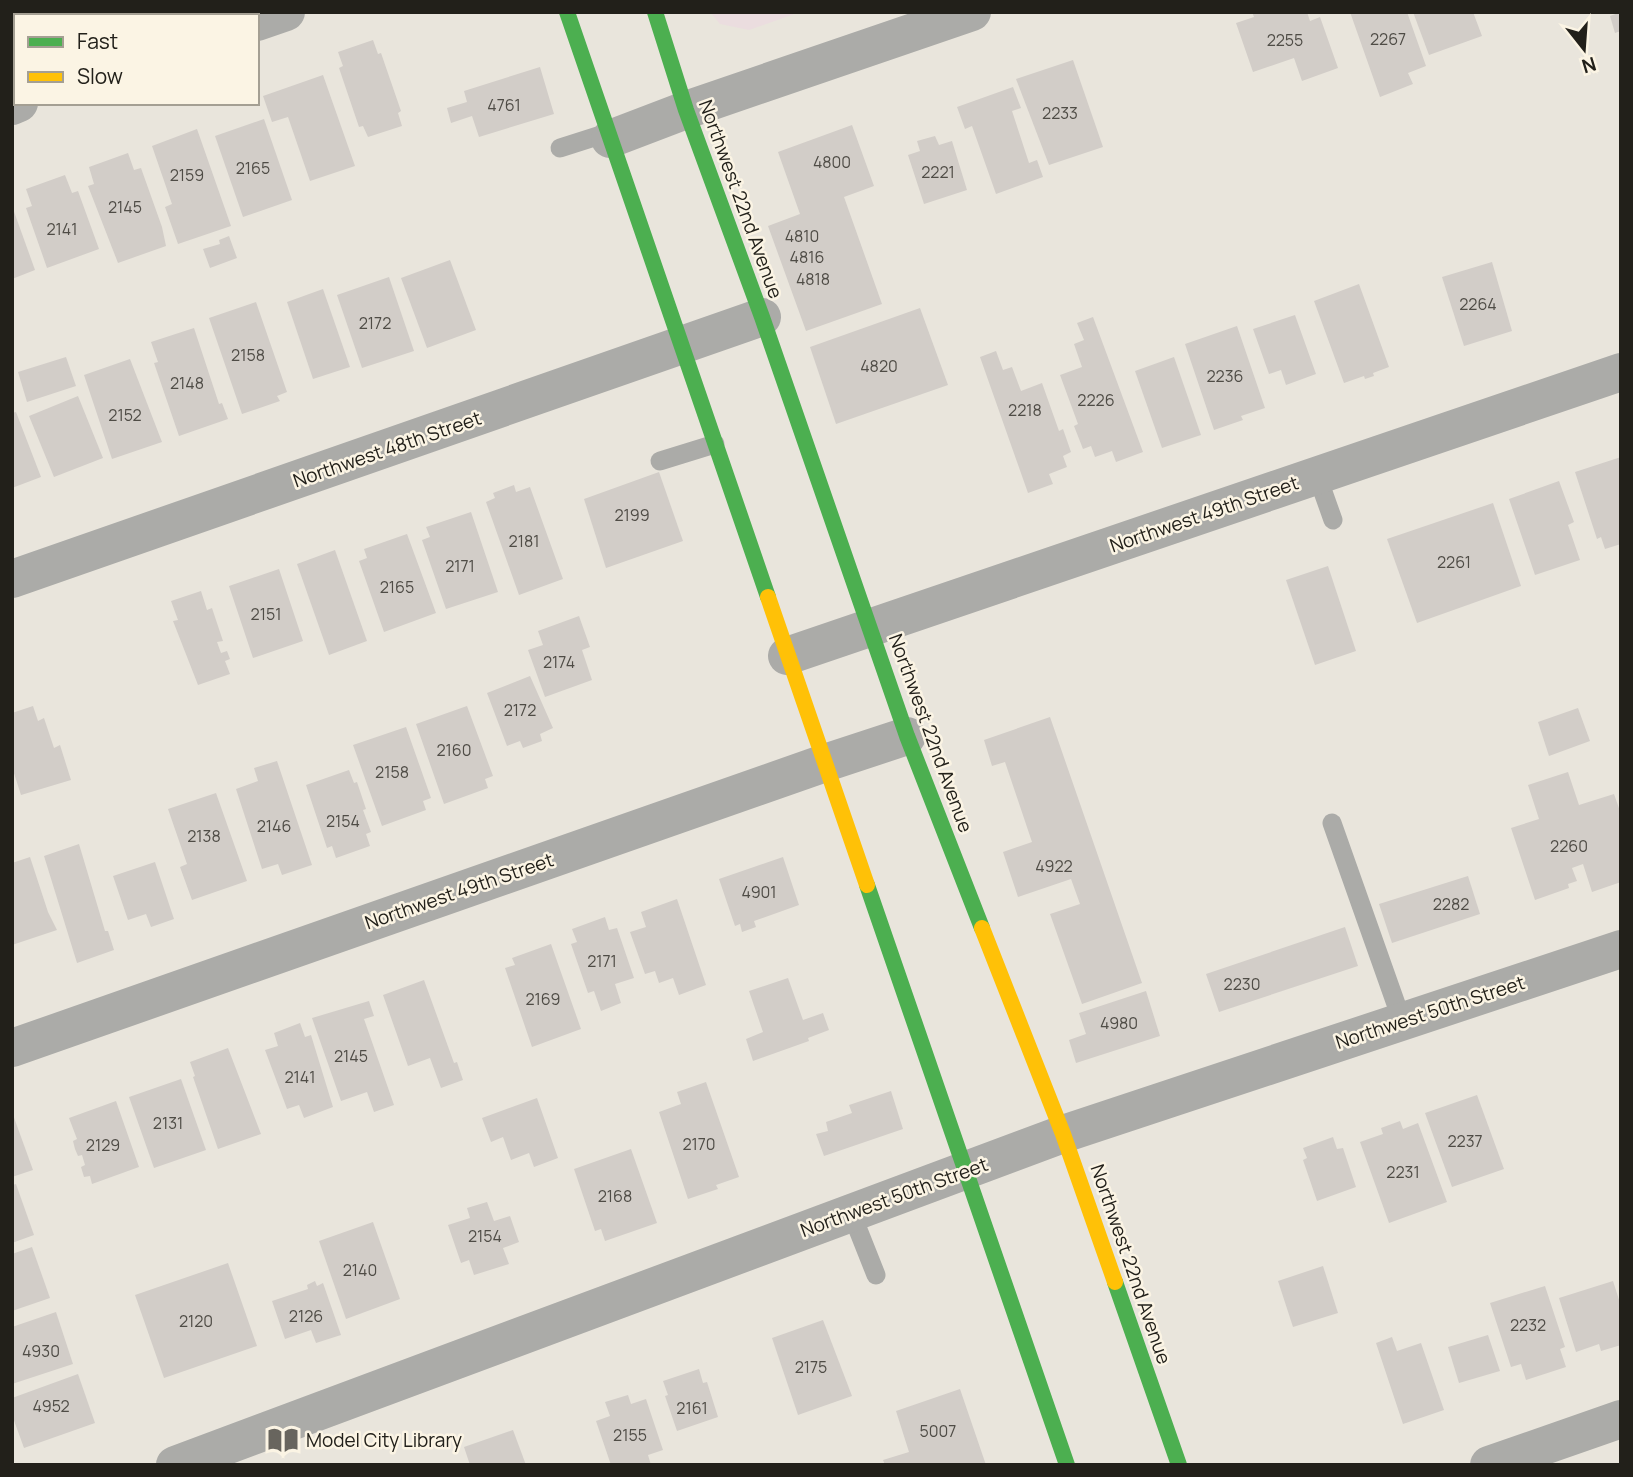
<svg xmlns="http://www.w3.org/2000/svg" width="1633" height="1477" viewBox="0 0 1633 1477" font-family="Manrope,sans-serif">
<style>
.education{fill:#ebdddf}
.building{fill:#d2cdc8}
.lines{fill:none;stroke-linecap:round;stroke-linejoin:round}
.lane{stroke:#ababa8;stroke-width:19}
.street{stroke:#ababa8;stroke-width:38}
.fast{stroke:#4caf50;stroke-width:16}
.slow{stroke:#ffc107;stroke-width:16}
.labels{text-anchor:middle;dominant-baseline:central;stroke-width:5;stroke-linejoin:round;paint-order:stroke}
.number-label{font-size:16px;fill:#4f4c46}
.street-label{font-size:19px;fill:#22201a;stroke:#fbf4e4}
.poi-label{font-size:19px;fill:#22201a;stroke:#fbf4e4;text-anchor:start}
</style>
<rect width="100%" height="100%" fill="#e9e5dc"/>
<!-- education -->
<path class="education" d="M710,12h90l-51,18 -29,-6z"/>
<!-- building -->
<g class="building">
<path d="M1252,12h55l3,9 10,-4 18,51 -36,13 -8,-23 -41,14 -17,-49 18,-6z"/>
<path d="M1350,12h57l19,54 -18,7 5,11 -33,13z"/>
<path d="M1413,12h60l9,24 -53,19z"/>
<path d="M1621,12v19l-6,2 -5,-17z"/>
<path d="M373,40l5,14 3,-1 20,58 -3,2 4,13 -34,11 -5,-11 -4,1 -20,-59 4,-2 -5,-14z"/>
<path d="M1073,60l30,87 -54,18 -33,-86z"/>
<path d="M540,67l14,47 -75,23 -7,-21 -21,7 -4,-15 20,-6 -3,-11z"/>
<path d="M323,75l32,91 -45,15 -22,-64 -16,5 -9,-26z"/>
<path d="M1013,87l8,21 -9,3 17,52 8,-3 6,17 -47,17 -24,-68 -7,3 -8,-22z"/>
<path d="M264,119l28,81 -49,17 -28,-81z"/>
<path d="M852,125l22,61 -30,11 38,107 -76,27 -38,-105 32,-12 -22,-62z"/>
<path d="M197,129l34,97 -53,18 -13,-37 7,-3 -20,-58z"/>
<path d="M935,136l4,9 13,-4 15,49 -43,14 -16,-49 12,-4 -3,-10z"/>
<path d="M128,153l6,17 7,-2 21,59 4,19 -48,17 -30,-77 6,-2 -5,-17z"/>
<path d="M65,175l7,18 6,-2 21,58 -52,19 -21,-60 6,-2 -6,-17z"/>
<path d="M12,206l23,64 -23,9z"/>
<path d="M229,236l8,22 -27,10 -7,-19 17,-5 -1,-4z"/>
<path d="M450,260l26,70 -49,18 -26,-70z"/>
<path d="M1492,262l20,69 -48,15 -22,-69z"/>
<path d="M389,277l25,74 -52,17 -25,-73z"/>
<path d="M1359,284l30,83 -16,6 1,3 -9,3 -1,-3 -20,7 -30,-82z"/>
<path d="M323,289l27,78 -37,12 -26,-77z"/>
<path d="M256,302l31,90 -10,4 3,5 -38,13 -33,-96z"/>
<path d="M920,308l28,77 -112,39 -26,-77z"/>
<path d="M1295,315l21,59 -30,11 -5,-15 -12,4 -16,-45z"/>
<path d="M1093,317l50,135 -27,10 -4,-11 -17,6 -4,-11 -8,3 -9,-23 4,-2 -18,-49 22,-8 -8,-23 10,-4 -7,-17z"/>
<path d="M1237,326l28,82 -24,8 2,4 -29,10 -29,-86z"/>
<path d="M194,328l25,76 3,-1 6,16 -49,17 -25,-73 4,-1 -7,-20z"/>
<path d="M996,351l7,19 9,-3 9,24 21,-8 17,48 4,-2 8,23 -8,4 4,11 -18,7 4,10 -25,9 -48,-136z"/>
<path d="M66,357l10,29 -49,16 -9,-30z"/>
<path d="M1174,357l27,78 -39,13 -27,-77z"/>
<path d="M130,359l32,83 -50,17 -28,-84z"/>
<path d="M78,396l25,62 -49,19 -25,-61z"/>
<path d="M16,412l25,65 -29,11v-75z"/>
<path d="M1621,457v87l-16,5 -4,-12 -4,2 -22,-67z"/>
<path d="M659,472l24,69 -77,27 -22,-69z"/>
<path d="M1559,481l15,41 -6,3 12,35 -45,15 -26,-76z"/>
<path d="M514,485l2,7 14,-5 33,92 -44,16 -33,-93 9,-4 -2,-5z"/>
<path d="M1493,503l28,83 -104,37 -30,-84z"/>
<path d="M471,512l27,80 -52,17 -24,-69 8,-3 -4,-10z"/>
<path d="M407,534l29,79 -52,19 -25,-71 8,-3 -3,-9z"/>
<path d="M335,550l32,91 -38,14 -32,-91z"/>
<path d="M1328,566l28,85 -41,14 -29,-85z"/>
<path d="M279,569l24,72 -50,17 -24,-72z"/>
<path d="M201,591l6,19 5,-2 11,33 -6,1 4,11 6,-2 3,8 -5,2 5,13 -32,11 -25,-64 5,-1 -7,-19z"/>
<path d="M579,616l11,31 -8,3 10,30 -47,17 -17,-47 15,-5 -5,-14z"/>
<path d="M530,676l23,52 -13,6 2,7 -19,7 -3,-7 -13,5 -20,-53z"/>
<path d="M33,706l5,15 6,-3 10,30 6,-3 11,35 -50,15 -9,-28v-54z"/>
<path d="M467,706l26,70 -8,3 3,9 -44,16 -28,-80z"/>
<path d="M1578,708l12,33 -41,15 -11,-34z"/>
<path d="M1050,717l92,266 -60,21 -32,-90 30,-10 -9,-25 -53,18 -15,-45 29,-10 -27,-80 -13,4 -8,-26z"/>
<path d="M406,727l25,71 -8,3 3,9 -44,16 -29,-81z"/>
<path d="M277,761l35,104 -30,10 -4,-11 -16,5 -26,-80 22,-8 -4,-13z"/>
<path d="M349,770l5,13 3,-1 9,27 -3,1 8,22 -5,2 4,12 -34,12 -4,-12 -5,2 -21,-63z"/>
<path d="M1568,772l11,33 35,-11 7,20v68l-29,10 -9,-28 -11,4 5,13 -9,3 1,4 -34,12 -24,-72 28,-9 -11,-34z"/>
<path d="M216,793l31,88 -55,19 -12,-33 7,-3 -19,-55z"/>
<path d="M79,844l26,87h3l6,19 -37,13 -33,-107z"/>
<path d="M30,857l18,55 9,18 -45,15v-82z"/>
<path d="M783,857l16,48 -45,16 2,6 -14,5 -2,-8 -5,2 -16,-47z"/>
<path d="M155,862l19,57 -23,8 -5,-13 -18,6 -15,-44z"/>
<path d="M1468,876l12,38 -88,29 -13,-39z"/>
<path d="M677,899l29,86 -27,10 -6,-17 -14,5 -4,-12 -10,3 -15,-42 16,-5 -5,-15z"/>
<path d="M605,917l4,13 8,-2 17,50 -19,6 6,19 -20,8 -7,-20 -6,2 -17,-49 6,-2 -5,-13z"/>
<path d="M1345,927l13,39 -139,46 -13,-38z"/>
<path d="M551,944l30,85 -49,18 -27,-79 10,-3 -3,-7z"/>
<path d="M788,978l15,42 20,-7 6,17 -21,8 1,3 -56,20 -7,-22 17,-7 -14,-41z"/>
<path d="M424,980l30,83 3,-1 6,18 -22,8 -11,-30 -22,8 -25,-71z"/>
<path d="M1146,991l14,45 -84,27 -7,-23 17,-6 -7,-21z"/>
<path d="M369,1001l5,15 -10,3 30,86 -20,7 -7,-20 -26,9 -29,-83z"/>
<path d="M300,1023l5,14 6,-2 22,72 -29,11 -5,-13 -12,4 -22,-59 13,-4 -4,-13z"/>
<path d="M228,1048l33,86 -43,15 -25,-72 2,-1 -5,-14z"/>
<path d="M181,1079l25,71 -52,18 -25,-71z"/>
<path d="M706,1082l33,95 -23,8 2,4 -30,10 -29,-87 22,-8 -4,-12z"/>
<path d="M891,1091l12,38 -79,27 -8,-22 12,-3 -2,-9 26,-9 -3,-8z"/>
<path d="M1477,1095l27,74 -52,18 -27,-74z"/>
<path d="M537,1098l21,60 -24,9 -5,-14 -18,7 -8,-23 -12,5 -9,-24z"/>
<path d="M116,1101l23,66 -47,17 -2,-8 -6,1 -3,-10 4,-2 -3,-10 -4,1 -3,-7 -2,-8 4,-2 -8,-21z"/>
<path d="M12,1112l21,58 -21,7z"/>
<path d="M1400,1121l3,8 15,-6 29,79 -58,21 -29,-81 23,-8 -2,-6z"/>
<path d="M1333,1137l4,12 6,-1 13,39 -39,14 -14,-41 4,-2 -4,-10z"/>
<path d="M631,1149l26,74 -52,18 -4,-12 -6,2 -21,-62z"/>
<path d="M16,1184l18,51 -22,8v-58z"/>
<path d="M487,1202l7,19 16,-5 9,26 -16,6 6,16 -35,11 -5,-15 -8,3 -13,-38 22,-7 -3,-10z"/>
<path d="M373,1222l27,77 -54,20 -27,-78z"/>
<path d="M32,1247l18,51 -38,13v-57z"/>
<path d="M228,1263l29,83 -93,32 -29,-83z"/>
<path d="M1323,1266l15,47 -45,14 -15,-46z"/>
<path d="M315,1281l2,5 6,-3 18,52 -25,8 -5,-13 -26,9 -13,-38 36,-12 -1,-4z"/>
<path d="M1613,1281l8,25v39l-20,6 -2,-7 -23,8 -17,-54z"/>
<path d="M1545,1286l20,61 -5,2 6,18 -40,13 -5,-16 -10,3 -21,-64z"/>
<path d="M56,1312l17,52 -61,20v-57z"/>
<path d="M823,1320l29,76 -54,19 -26,-77z"/>
<path d="M1488,1335l12,36 -41,12 -11,-36z"/>
<path d="M1392,1337l5,14 24,-8 23,67 -41,14 -27,-81z"/>
<path d="M699,1369l4,14 4,-1 11,35 -41,14 -12,-35 3,-1 -5,-14z"/>
<path d="M78,1374l17,49 -71,25 -12,-33v-17z"/>
<path d="M960,1389l26,76h-101l-2,-5 26,-8 -13,-41z"/>
<path d="M628,1395l3,9 15,-5 17,51 -15,5 3,10h-40l-15,-44 14,-5 -5,-14z"/>
<path d="M513,1430l13,35h-56l-6,-18z"/>
</g>
<g class="lines">
<!-- lane -->
<g class="lane">
<path d="M560,148l47,-15"/>
<path d="M660,461l55,-17"/>
<path d="M1317,475l16,45"/>
<path d="M1332,823l70,198"/>
<path d="M851,1212l25,63"/>
</g>
<!-- street -->
<g class="street">
<path d="M257,22l29,-10"/>
<path d="M12,106l7,-3"/>
<path d="M610,139l76,-29 286,-98"/>
<path d="M12,579l750,-262"/>
<path d="M787,656l834,-284"/>
<path d="M12,1048l813,-285 82,-27"/>
<path d="M175,1465l888,-331 558,-185"/>
<path d="M1489,1465l132,-46"/>
</g>
<!-- fast -->
<g class="fast">
<path d="M567,12l201,585"/>
<path d="M655,12l31,98 76,207 145,419 75,192"/>
<path d="M867,885l200,580"/>
<path d="M1115,1282l64,183"/>
</g>
<!-- slow -->
<g class="slow">
<path d="M768,597l99,288"/>
<path d="M982,928l81,206 52,148"/>
</g>
</g>
<!-- icons -->
<defs>
<g id="library-bare" transform="scale(2.415)"><path d="M-6-4Q-3-5.5-.7-3.5V5Q-3 3-6 4ZM6-4Q3-5.5 .7-3.5V5Q3 3 6 4Z" fill="#68655e" stroke="#fbf4e4" stroke-width="2.5" paint-order="stroke"/></g>
</defs>
<g fill-rule="evenodd">
<use href="#library-bare" x="283" y="1440"/>
</g>
<g class="labels">
<!-- number labels -->
<g class="number-label">
<text x="1388" y="39">2267</text>
<text x="1285" y="40">2255</text>
<text x="504" y="105">4761</text>
<text x="1060" y="113">2233</text>
<text x="832" y="162">4800</text>
<text x="253" y="168">2165</text>
<text x="938" y="172">2221</text>
<text x="187" y="175">2159</text>
<text x="125" y="207">2145</text>
<text x="62" y="229">2141</text>
<text x="802" y="236">4810</text>
<text x="807" y="257">4816</text>
<text x="813" y="279">4818</text>
<text x="1478" y="304">2264</text>
<text x="375" y="323">2172</text>
<text x="248" y="355">2158</text>
<text x="879" y="366">4820</text>
<text x="1225" y="376">2236</text>
<text x="187" y="383">2148</text>
<text x="1096" y="400">2226</text>
<text x="1025" y="410">2218</text>
<text x="125" y="415">2152</text>
<text x="632" y="515">2199</text>
<text x="524" y="541">2181</text>
<text x="1454" y="562">2261</text>
<text x="460" y="566">2171</text>
<text x="397" y="587">2165</text>
<text x="266" y="614">2151</text>
<text x="559" y="662">2174</text>
<text x="520" y="710">2172</text>
<text x="454" y="750">2160</text>
<text x="392" y="772">2158</text>
<text x="343" y="821">2154</text>
<text x="274" y="826">2146</text>
<text x="204" y="836">2138</text>
<text x="1569" y="846">2260</text>
<text x="1054" y="866">4922</text>
<text x="759" y="892">4901</text>
<text x="1451" y="904">2282</text>
<text x="602" y="961">2171</text>
<text x="1242" y="984">2230</text>
<text x="543" y="999">2169</text>
<text x="1119" y="1023">4980</text>
<text x="351" y="1056">2145</text>
<text x="300" y="1077">2141</text>
<text x="168" y="1123">2131</text>
<text x="1465" y="1141">2237</text>
<text x="699" y="1144">2170</text>
<text x="103" y="1145">2129</text>
<text x="1403" y="1172">2231</text>
<text x="615" y="1196">2168</text>
<text x="485" y="1236">2154</text>
<text x="360" y="1270">2140</text>
<text x="306" y="1316">2126</text>
<text x="196" y="1321">2120</text>
<text x="1528" y="1325">2232</text>
<text x="41" y="1351">4930</text>
<text x="811" y="1367">2175</text>
<text x="51" y="1406">4952</text>
<text x="692" y="1408">2161</text>
<text x="938" y="1431">5007</text>
<text x="630" y="1435">2155</text>
</g>
<!-- street labels -->
<g class="street-label">
<text transform="translate(741 199) rotate(70)">Northwest 22nd Avenue</text>
<text transform="translate(387 449) rotate(-19)">Northwest 48th Street</text>
<text transform="translate(1204 514) rotate(-19)">Northwest 49th Street</text>
<text transform="translate(931 733) rotate(70)">Northwest 22nd Avenue</text>
<text transform="translate(459 891) rotate(-19)">Northwest 49th Street</text>
<text transform="translate(1430 1012) rotate(-18)">Northwest 50th Street</text>
<text transform="translate(894 1197) rotate(-20)">Northwest 50th Street</text>
<text transform="translate(1131 1264) rotate(71)">Northwest 22nd Avenue</text>
</g>
<!-- poi labels -->
<g class="poi-label">
<text x="306" y="1440">Model City Library</text>
</g>
</g>
<!-- border -->
<rect width="1633" height="1477" fill="none" stroke="#22201a" stroke-width="28"/>
<!-- legend -->
<rect x="14" y="14" width="245" height="91" fill="#fbf4e4" stroke="#a49f93" stroke-width="2"/>
<rect x="28" y="37" width="35" height="10" fill="#4caf50" stroke="#a49f93" stroke-width="2"/>
<text x="77" y="49" font-size="21" fill="#22201a">Fast</text>
<rect x="28" y="72" width="35" height="10" fill="#ffc107" stroke="#a49f93" stroke-width="2"/>
<text x="77" y="84" font-size="21" fill="#22201a">Slow</text>
<!-- north arrow -->
<g transform="translate(1584 49) rotate(163)" stroke="#fbf4e4" stroke-width="5" paint-order="stroke">
<path d="M0-5L12 26L0 18L-12 26Z" fill="#22201a"/>
<text y="-10" font-size="19" font-weight="bold" text-anchor="middle" fill="#22201a">N</text>
</g>
</svg>
